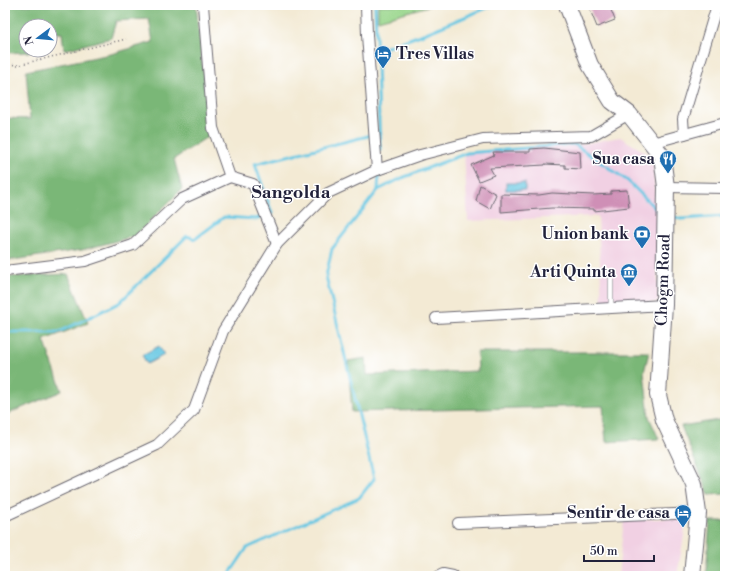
<svg xmlns="http://www.w3.org/2000/svg" width="730" height="581" viewBox="0 0 730 581" font-family="'Libre Bodoni',serif">
<style>
.built{fill:#f1d0e3}
.green{fill:#99d68b;stroke:#5e7c63}
.forest{fill:#7ab777;stroke:#4e6c59}
.water{fill:#63c6e2;stroke:#42748e}
.lines{fill:none;stroke-linecap:round;stroke-linejoin:round}
.stream{stroke:#63c6e2;stroke-width:3}
.building{fill:#cf8fb6}
.lane-casing{stroke:#6b6871;stroke-width:6}
.street-casing{stroke:#6b6871;stroke-width:12}
.primary-casing{stroke:#6b6871;stroke-width:18}
.path{stroke:#6b6871;stroke-width:1.5;stroke-dasharray:1 3;stroke-linecap:butt}
.lane{stroke:#fff;stroke-width:5}
.street{stroke:#fff;stroke-width:10}
.primary{stroke:#fff;stroke-width:16}
.labels{text-anchor:middle;dominant-baseline:central;stroke-width:3;stroke-linejoin:round;paint-order:stroke}
.poi-label{font-size:16px;font-weight:bold;fill:#22223b;stroke:#fff;text-anchor:end}
.street-label{font-size:16px;fill:#22223b;stroke:#fff}
.quarter-label{font-size:18px;font-weight:bold;fill:#22223b;stroke:#fff}
</style>
<rect width="100%" height="100%" fill="#fff"/>
<filter id="ink" filterUnits="userSpaceOnUse"><feTurbulence type="fractalNoise" baseFrequency=".025" numOctaves="2"/><feDisplacementMap in="SourceGraphic" scale="8" xChannelSelector="R" yChannelSelector="G"/><feConvolveMatrix kernelMatrix="1 2 1 2 8 2 1 2 1" color-interpolation-filters="sRGB"/></filter>
<filter id="wash" filterUnits="userSpaceOnUse"><feTurbulence type="fractalNoise" baseFrequency=".012" numOctaves="4" result="noise"/><feDisplacementMap in="SourceGraphic" scale="16" xChannelSelector="R" yChannelSelector="G"/><feGaussianBlur stdDeviation="0.9" result="paint"/><feColorMatrix in="noise" values="0 0 0 0 0 0 0 0 0 0 0 0 0 0 0 0 0 1.4 0 .05"/><feComposite in="paint" operator="in"/></filter>
<g filter="url(#wash)">
<rect width="100%" height="100%" fill="#f3ead4"/>
<!-- built -->
<g class="built">
<path d="M620,137l33,20 3,56 2,89 -56,2 -4,-88 -130,5 -4,-68 107,-7z"/>
<path d="M687,518l-10,58h-59l6,-56z"/>
</g>
<!-- green -->
<path class="green" d="M378,5h54l-54,15z"/>
<!-- forest -->
<g class="forest">
<path d="M5,5h191l14,130 -36,24 8,30 -47,47 -53,14 -77,11v-143l25,1 -4,-48 85,-17 42,-12 -4,-23 -33,2 -5,17 -47,12 -2,-17h-12v-7h-24v24h4l-1,2 -24,1z"/>
<path d="M68,274l20,49 -44,17 18,51 -57,24v-138z"/>
<path d="M477,352h172l-5,20 5,45 10,22 -53,3 -3,-36 -251,6 -4,-51 18,-3 1,17 111,-4z"/>
<path d="M725,419v75l-16,1 -28,-69z"/>
<path d="M710,521h15v55l-19,-1z"/>
</g>
<!-- water -->
<g class="water">
<rect x="506" y="183" width="19" height="7"/>
<path d="M159,346l5,9 -17,9 -5,-9z"/>
</g>
<g class="lines">
<!-- stream -->
<g class="stream">
<path d="M375,5l5,145"/>
<path d="M376,51l50,-18 68,-28"/>
<path d="M378,190l1,-18"/>
<path d="M671,216l10,3 44,-3"/>
<path d="M5,332h54l60,-29 68,-67 8,3 29,-22 32,2 16,-6 -17,-49 125,-31"/>
<path d="M228,576l19,-28 112,-50 15,-19 -48,-203 6,-27 46,-59 24,-12 65,-25 107,-9 54,37 32,32"/>
</g>
</g>
<g id="blocks">
<!-- building -->
<g class="building">
<path d="M588,5h21l6,15 -18,7z"/>
<path d="M544,148l36,4 1,17 -16,-1v-3l-20,-1v1l-55,3 4,7 -15,6 -8,-16 23,-10 -1,-3h37v-3z"/>
<path d="M480,185l16,9 -6,15 -14,-8z"/>
<path d="M627,190l2,17 -35,4v-2l-42,-1 -51,4v-18l38,1 13,-2 41,2 18,-1v-3z"/>
</g>
</g>
</g>
<g filter="url(#ink)">
<use href="#blocks" fill-opacity="0" stroke="#6b6871" stroke-width="1"/>
<g class="lines">
<!-- lane casing -->
<g class="lane-casing">
<path id="lane" d="M611,276v32"/>
</g>
<!-- street casing -->
<g class="street-casing">
<g id="street">
<path d="M203,5l10,123 17,49 23,7 24,60"/>
<path d="M366,5l1,30 10,135"/>
<path d="M684,134l-1,-15 34,-114"/>
<path d="M652,143l73,-20"/>
<path d="M666,187l59,1"/>
<path d="M5,271l80,-10 48,-16 49,-46 48,-22"/>
<path d="M436,318l228,-13"/>
<path d="M5,516l152,-71 37,-35 29,-79 54,-87 51,-51 49,-23 43,-15 63,-16 108,-3 38,-22"/>
<path d="M458,523l240,-10"/>
<path d="M439,576l4,-2 10,2"/>
</g>
</g>
<!-- primary casing -->
<g class="primary-casing">
<path id="primary" d="M567,5l23,60 22,36 17,13 33,42 4,31 -2,118 -6,90 6,25 30,64 4,29 -6,63"/>
</g>
<!-- path -->
<path class="path" d="M5,64l13,1 108,-26"/>
<!-- lane -->
<use href="#lane" class="lane"/>
<!-- street -->
<use href="#street" class="street"/>
<!-- primary -->
<use href="#primary" class="primary"/>
</g>
</g>
<!-- icons -->
<defs>
<g id="hotel-pin" transform="scale(0.9)"><path d="M0 17L-7.5 6A9.5 9.5 0 1 1 7.5 6Z" fill="#1f6fb2" stroke="#fff"/><path d="M-6-4.5h1.5V1H6V5H4.5V3h-9V5H-6ZM-4 0a1.8 1.8 0 1 1 3.6 0ZM.5 0V-2.5h3Q6-2.5 6 0Z" fill="#fff"/></g>
<g id="restaurant-pin" transform="scale(0.9)"><path d="M0 17L-7.5 6A9.5 9.5 0 1 1 7.5 6Z" fill="#1f6fb2" stroke="#fff"/><path d="M-5-6h1v4h1v-4h1v4h1v-4h1v5L-1.5 .5V6h-2V.5L-5-1ZM5-6V6H3V1.5H1.5Q1.5-4 5-6Z" fill="#fff"/></g>
<g id="bank-pin" transform="scale(0.9)"><path d="M0 17L-7.5 6A9.5 9.5 0 1 1 7.5 6Z" fill="#1f6fb2" stroke="#fff"/><path d="M-6-4H6V4H-6ZM0-2.3a2.3 2.3 0 1 0 0 4.6a2.3 2.3 0 1 0 0-4.6Z" fill="#fff"/></g>
<g id="museum-pin" transform="scale(0.9)"><path d="M0 17L-7.5 6A9.5 9.5 0 1 1 7.5 6Z" fill="#1f6fb2" stroke="#fff"/><path d="M0-6L6-3V-2H-6V-3ZM-5-1h2V3h-2ZM-1-1h2V3h-2ZM3-1h2V3H3ZM-6 4H6V6H-6Z" fill="#fff"/></g>
</defs>
<g fill-rule="evenodd">
<use href="#hotel-pin" x="383" y="54"/>
<use href="#restaurant-pin" x="668" y="159"/>
<use href="#bank-pin" x="642" y="234"/>
<use href="#museum-pin" x="629" y="272"/>
<use href="#hotel-pin" x="683" y="513"/>
</g>
<g class="labels">
<!-- poi labels -->
<g class="poi-label">
<text x="396" y="54" text-anchor="start">Tres Villas</text>
<text x="655" y="159">Sua casa</text>
<text x="629" y="234">Union bank</text>
<text x="616" y="272">Arti Quinta</text>
<text x="670" y="513">Sentir de casa</text>
</g>
<!-- street labels -->
<g class="street-label">
<text transform="translate(663 280) rotate(-88)">Chogm Road</text>
</g>
<!-- quarter labels -->
<g class="quarter-label">
<text x="291" y="192">Sangolda</text>
</g>
</g>
<!-- margin -->
<rect width="730" height="581" fill="none" stroke="#fff" stroke-width="20"/>
<!-- north arrow -->
<g transform="translate(38 38) rotate(254)"><circle r="19" fill="#ffffff" stroke="#a7a7b1"/>
<path d="M0-3L7 15L0 10L-7 15Z" fill="#1f6fb2"/>
<text y="-6" font-size="11" font-weight="bold" text-anchor="middle" fill="#22223b">N</text>
</g>
<!-- scale -->
<path d="M584 555v6h70v-6" fill="none" stroke="#22223b" stroke-width="2"/>
<text x="590" y="555" font-size="12" fill="#22223b" stroke="#ffffff" stroke-width="3" paint-order="stroke">50 m</text>
</svg>
